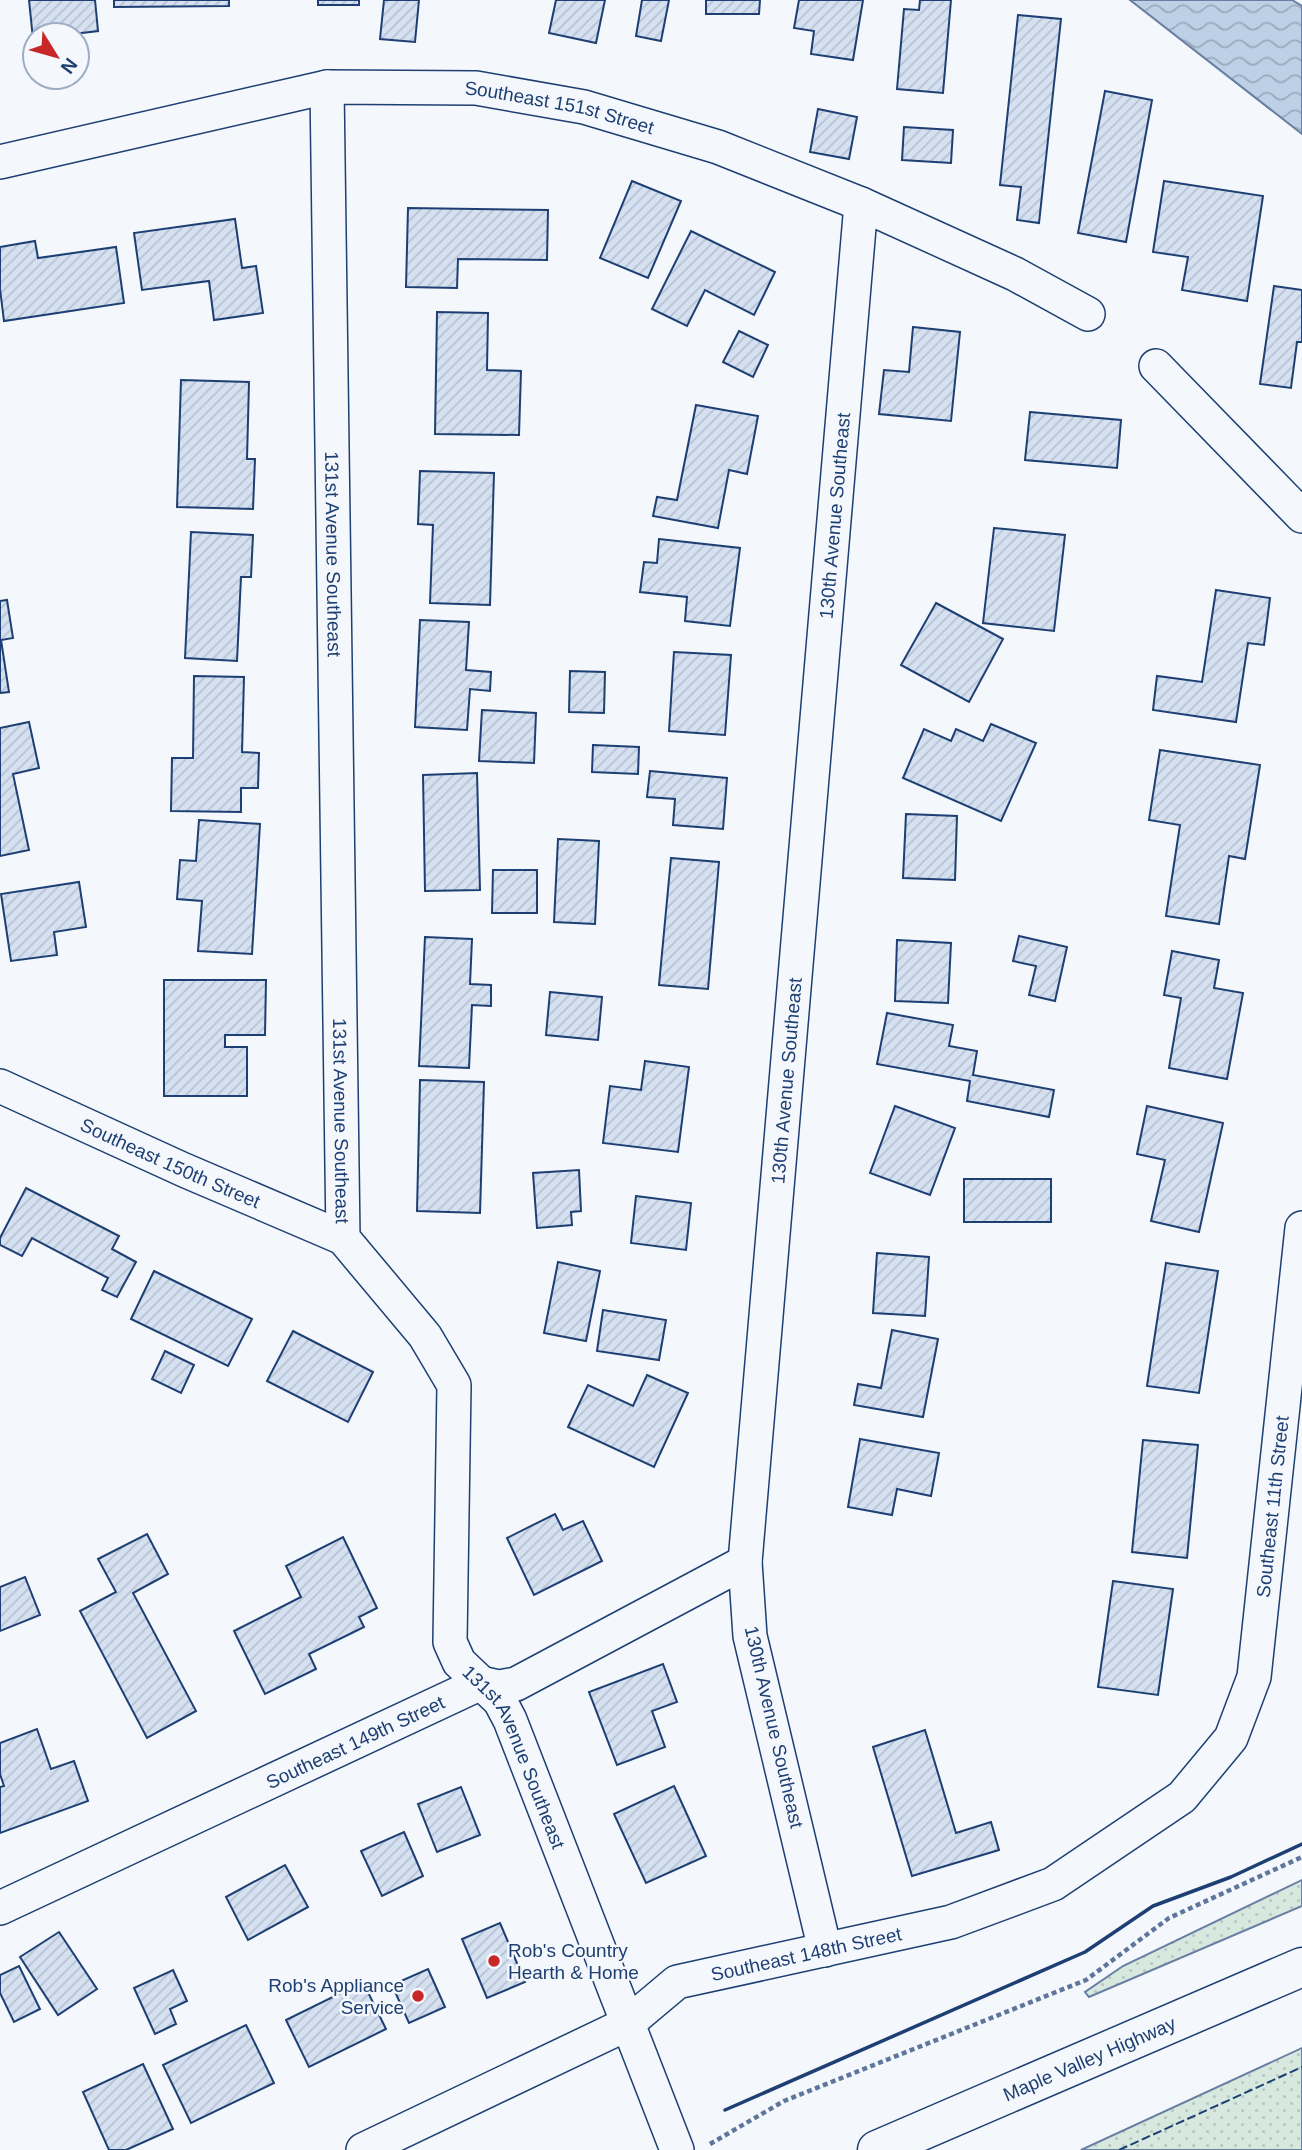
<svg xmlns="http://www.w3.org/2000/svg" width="1302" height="2150" viewBox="0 0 1302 2150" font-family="Helvetica,sans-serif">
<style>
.green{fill:url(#green-dots);stroke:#687fa3;stroke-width:2}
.water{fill:url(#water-waves);stroke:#687fa3;stroke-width:2}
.building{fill:url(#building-hatch);stroke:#1d3f73;stroke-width:2}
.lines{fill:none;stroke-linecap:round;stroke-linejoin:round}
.street-casing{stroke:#1d3f73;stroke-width:36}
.primary-casing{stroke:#1d3f73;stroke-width:41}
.path{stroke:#5e769c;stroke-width:4.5;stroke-dasharray:5 3.5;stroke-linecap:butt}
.street{stroke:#f4f7fb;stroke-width:33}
.primary{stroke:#f4f7fb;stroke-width:38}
.fence{stroke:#1d3f73;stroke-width:2;stroke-dasharray:9 3.5;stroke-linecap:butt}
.wall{stroke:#1d3f73;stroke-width:3.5}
.poi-dot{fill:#c62828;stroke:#f4f7fb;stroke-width:2.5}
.labels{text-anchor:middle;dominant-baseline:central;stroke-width:5;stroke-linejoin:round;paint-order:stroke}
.street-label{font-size:19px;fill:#1d3f73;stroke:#f4f7fb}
.poi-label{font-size:19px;fill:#1d3f73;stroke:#f4f7fb;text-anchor:start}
</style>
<defs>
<pattern id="green-dots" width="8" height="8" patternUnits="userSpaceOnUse" patternTransform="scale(1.75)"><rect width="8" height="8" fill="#d7e8df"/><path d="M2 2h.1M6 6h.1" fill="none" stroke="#b8c8c3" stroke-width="1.8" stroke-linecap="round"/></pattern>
<pattern id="water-waves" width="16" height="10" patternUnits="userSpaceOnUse" patternTransform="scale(1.75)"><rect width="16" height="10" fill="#bed0e5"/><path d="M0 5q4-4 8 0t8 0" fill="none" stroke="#9aaabe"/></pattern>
<pattern id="building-hatch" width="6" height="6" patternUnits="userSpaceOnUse" patternTransform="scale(1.75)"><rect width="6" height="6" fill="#d5e0f0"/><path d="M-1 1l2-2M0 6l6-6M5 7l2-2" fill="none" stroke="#b6c1d1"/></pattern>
</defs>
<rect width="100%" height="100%" fill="#f4f7fb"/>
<!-- green -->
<g class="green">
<path d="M1302,1880v26l-213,91 -4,-5 38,-26z"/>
<path d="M1302,2048v102h-221z"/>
</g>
<!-- water -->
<path class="water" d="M1130,0h162l10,6v128z"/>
<!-- building -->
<g class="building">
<path d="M29,0h66l3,31 -33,4h-30v3l-2,1z"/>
<path d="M114,0h115v6l-115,1z"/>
<rect x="318" y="0" width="41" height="5"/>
<path d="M384,0h35l-4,42 -35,-3z"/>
<path d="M556,0h49l-9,43 -47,-10z"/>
<path d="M642,0h27l-8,41 -25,-5z"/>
<path d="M706,0h54l-1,14h-53z"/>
<path d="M799,0h64l-10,60 -42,-6 3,-23 -20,-3z"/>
<path d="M920,0h31l-8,93 -46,-4 7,-80 15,1z"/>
<path d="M1018,15l43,4 -22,204 -22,-3 4,-33 -21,-2z"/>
<path d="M1105,91l47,9 -26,142 -48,-9z"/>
<path d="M818,109l39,8 -8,42 -39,-7z"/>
<path d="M904,127l49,3 -2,33 -49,-3z"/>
<path d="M632,181l49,20 -33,77 -48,-20z"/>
<path d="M1164,181l99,15 -16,105 -65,-11 6,-33 -35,-5z"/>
<path d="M408,208l140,2 -1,50 -89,-1 -1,29 -51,-1z"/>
<path d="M235,219l7,49 14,-2 7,47 -49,7 -5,-39 -67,9 -8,-57z"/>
<path d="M691,231l84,41 -21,43 -49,-25 -18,36 -35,-17z"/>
<path d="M35,241l3,17 78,-11 8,56 -120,18 -4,-32v-42z"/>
<path d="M1274,286l28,4v52h-5l-6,46 -31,-4z"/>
<path d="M437,312l51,1 -1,57 34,1 -2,64 -84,-1z"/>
<path d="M913,327l47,5 -9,89 -72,-7 5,-44 25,2z"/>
<path d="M739,331l29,14 -15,32 -30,-15z"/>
<path d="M181,380l68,2 -2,77h8l-2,50 -76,-2z"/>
<path d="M696,405l62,11 -11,58 -18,-4 -11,58 -65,-12 4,-19 20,3z"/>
<path d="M1030,412l91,8 -4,48 -92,-8z"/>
<path d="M420,471l74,2 -4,132 -60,-2 3,-78 -15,-1z"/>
<path d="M994,528l71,7 -11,96 -71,-8z"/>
<path d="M191,532l62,3 -2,42h-10l-4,84 -52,-3z"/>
<path d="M659,539l81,9 -10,78 -45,-5 2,-24 -47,-5 4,-30 13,1z"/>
<path d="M1216,590l54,8 -6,47 -16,-2 -12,79 -83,-12 4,-34 45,6z"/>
<path d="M7,600l6,38 -12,2 8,52 -9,1v-92z"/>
<path d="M936,603l67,36 -34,63 -68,-37z"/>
<path d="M420,620l49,2 -3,48 25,2 -1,19 -20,-2 -3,41 -52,-3z"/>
<path d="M674,652l57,3 -6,80 -56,-4z"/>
<path d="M570,671l35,1 -1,41 -35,-1z"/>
<path d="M194,676l50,1 -2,75 17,1 -1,35h-17v24l-70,-1 1,-53h21z"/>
<path d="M482,710l54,3 -2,50 -55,-2z"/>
<path d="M29,722l10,46 -26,6 16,76 -29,6v-128z"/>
<path d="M991,724l45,19 -35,78 -98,-43 21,-49 27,12 5,-12 27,12z"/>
<path d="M593,745l46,2 -1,27 -46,-2z"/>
<path d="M1160,750l100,15 -15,94 -16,-3 -10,68 -53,-8 14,-91 -31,-5z"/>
<path d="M650,771l77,7 -4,51 -50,-4 2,-26 -28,-2z"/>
<path d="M477,773l3,117 -55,1 -2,-116z"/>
<path d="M906,814l51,2 -2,64 -52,-2z"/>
<path d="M199,820l61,4 -8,130 -54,-3 4,-50 -25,-2 3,-39 16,1z"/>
<path d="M558,839l41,2 -4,83 -41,-2z"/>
<path d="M671,858l48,4 -11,127 -49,-4z"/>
<path d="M493,870h44v43h-45z"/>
<path d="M79,882l7,45 -32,5 3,23 -46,6 -10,-67z"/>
<path d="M1019,936l48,11 -12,54 -26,-6 7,-29 -23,-5z"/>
<path d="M425,937l47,2 -2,45 21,1v21l-19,-1 -3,63 -50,-2z"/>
<path d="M897,940l54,3 -3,60 -53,-2z"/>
<path d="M1172,951l47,9 -5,28 29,5 -16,86 -58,-11 12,-70 -17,-3z"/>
<path d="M164,980h102l-1,55h-40v12h22v49h-83z"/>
<path d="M550,992l52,5 -4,43 -52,-5z"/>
<path d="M887,1013l66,12 -4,21 28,5 -4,24 81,15 -5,27 -82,-16 3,-20 -93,-17z"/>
<path d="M645,1061l44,6 -11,85 -75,-9 7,-57 31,4z"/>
<path d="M420,1080l64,2 -4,131 -63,-2z"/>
<path d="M895,1106l60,22 -25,67 -60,-22z"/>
<path d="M1147,1106l76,17 -24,109 -48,-11 14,-61 -28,-6z"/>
<path d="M579,1170l2,41 -10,1 1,13 -35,3 -4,-55z"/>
<rect x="964" y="1179" width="87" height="43"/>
<path d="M26,1188l93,48 -7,13 24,13 -19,35 -15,-7 6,-12 -76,-40 -10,18 -22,-11v-7z"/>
<path d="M636,1196l55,7 -5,47 -55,-7z"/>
<path d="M877,1253l52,4 -4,59 -52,-3z"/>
<path d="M558,1262l42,9 -14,70 -42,-8z"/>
<path d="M1166,1263l52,8 -19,122 -52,-7z"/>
<path d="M154,1271l98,48 -24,47 -97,-47z"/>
<path d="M603,1310l63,10 -7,40 -62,-9z"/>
<path d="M892,1330l46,9 -15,78 -69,-12 4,-21 23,4z"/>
<path d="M293,1331l80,41 -25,50 -81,-41z"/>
<path d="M165,1351l29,14 -13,28 -29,-14z"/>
<path d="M647,1375l41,18 -34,74 -86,-40 20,-42 45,21z"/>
<path d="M860,1439l79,14 -8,43 -34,-7 -5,26 -44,-8z"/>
<path d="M1143,1440l55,5 -11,113 -55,-6z"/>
<path d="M555,1514l8,16 20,-9 19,40 -68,34 -27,-57z"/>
<path d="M147,1534l21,40 -35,19 63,118 -49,27 -67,-127 36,-19 -18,-33z"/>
<path d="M343,1537l34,71 -18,9 5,10 -55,27 7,15 -51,25 -31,-63 67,-34 -15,-31z"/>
<path d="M25,1577l15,38 -40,16v-44z"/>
<path d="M1113,1581l60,8 -15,106 -60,-8z"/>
<path d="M663,1664l14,38 -25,9 13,36 -48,18 -28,-73z"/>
<path d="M37,1729l14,40 23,-8 14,40 -88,32v-46l4,-1 -4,-12v-31z"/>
<path d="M925,1730l31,103 35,-11 8,28 -87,26 -39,-129z"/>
<path d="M674,1786l32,70 -60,27 -32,-69z"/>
<path d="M461,1787l19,48 -43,17 -19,-48z"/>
<path d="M404,1832l19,44 -41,20 -21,-45z"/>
<path d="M285,1865l23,42 -60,33 -22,-43z"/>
<path d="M500,1923l25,59 -38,16 -25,-59z"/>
<path d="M59,1932l38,57 -39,26 -38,-58z"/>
<path d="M19,1966l21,43 -26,13 -14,-29v-18z"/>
<path d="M428,1969l17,38 -36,16 -17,-38z"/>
<path d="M173,1970l14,31 -17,8 6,15 -21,10 -21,-46z"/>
<path d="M363,1982l23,47 -77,38 -23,-47z"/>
<path d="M246,2025l28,58 -83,40 -28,-58z"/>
<path d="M143,2064l30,65 -47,21h-17l-26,-58z"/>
</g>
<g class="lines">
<!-- street casing -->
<g class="street-casing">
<g id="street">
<path id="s1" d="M327,87l16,1151 82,98 29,49 -4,257 9,20 41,39 10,19 167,430"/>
<path id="s2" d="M0,162l327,-75 149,1 108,19 134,40 143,57 154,70 73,40"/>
<path d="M1156,366l146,150"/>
<path id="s3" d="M0,1086l184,84 159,68"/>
<path id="s4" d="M0,1908l481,-225 18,4 17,-3 229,-122"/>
<path id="s5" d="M825,1950l-75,-314 -5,-74 116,-1358"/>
<path id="s6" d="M363,2150l264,-126 50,-42 274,-60 102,-38 129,-87 49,-59 23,-61 48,-449"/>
</g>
</g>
<!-- primary casing -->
<g class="primary-casing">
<g id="primary">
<path id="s7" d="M877,2150l425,-183"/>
</g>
</g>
<!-- path -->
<path class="path" d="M710,2144l74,-43 302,-121 83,-62 133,-61"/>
<!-- street -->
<use href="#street" class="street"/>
<!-- primary -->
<use href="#primary" class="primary"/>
<!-- fence -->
<path class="fence" d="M1119,2150l183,-83"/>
<!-- wall -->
<path class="wall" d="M725,2110l360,-158 68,-46 78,-29 71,-33"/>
</g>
<!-- markers -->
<g class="poi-dot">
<circle cx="494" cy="1961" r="7"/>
<circle cx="418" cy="1996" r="7"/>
</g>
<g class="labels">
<!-- street labels -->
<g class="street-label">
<text stroke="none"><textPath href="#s2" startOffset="570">Southeast 151st Street</textPath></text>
<text stroke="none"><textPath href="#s5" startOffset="1447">130th Avenue Southeast</textPath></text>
<text stroke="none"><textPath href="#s1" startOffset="467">131st Avenue Southeast</textPath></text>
<text stroke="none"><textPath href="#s5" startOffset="880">130th Avenue Southeast</textPath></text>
<text stroke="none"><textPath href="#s1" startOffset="1034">131st Avenue Southeast</textPath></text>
<text stroke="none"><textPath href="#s3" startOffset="187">Southeast 150th Street</textPath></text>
<text stroke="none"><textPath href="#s6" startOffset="1216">Southeast 11th Street</textPath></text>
<text transform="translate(774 1727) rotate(77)">130th Avenue Southeast</text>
<text stroke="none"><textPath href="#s4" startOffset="392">Southeast 149th Street</textPath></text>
<text stroke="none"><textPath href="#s1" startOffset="1727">131st Avenue Southeast</textPath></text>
<text stroke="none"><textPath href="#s6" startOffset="490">Southeast 148th Street</textPath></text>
<text stroke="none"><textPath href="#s7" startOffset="231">Maple Valley Highway</textPath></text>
</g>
<!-- poi labels -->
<g class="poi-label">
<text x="508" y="1950">Rob's Country<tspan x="508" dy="22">Hearth &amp; Home</tspan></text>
<text x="404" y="1985" text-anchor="end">Rob's Appliance<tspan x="404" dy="22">Service</tspan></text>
</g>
</g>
<!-- north arrow -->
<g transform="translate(56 56) rotate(127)"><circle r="33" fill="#f4f7fb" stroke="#9eadc5" stroke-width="2"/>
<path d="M0-5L12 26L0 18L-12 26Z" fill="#c62828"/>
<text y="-10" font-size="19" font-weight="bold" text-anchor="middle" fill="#1d3f73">N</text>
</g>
</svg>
